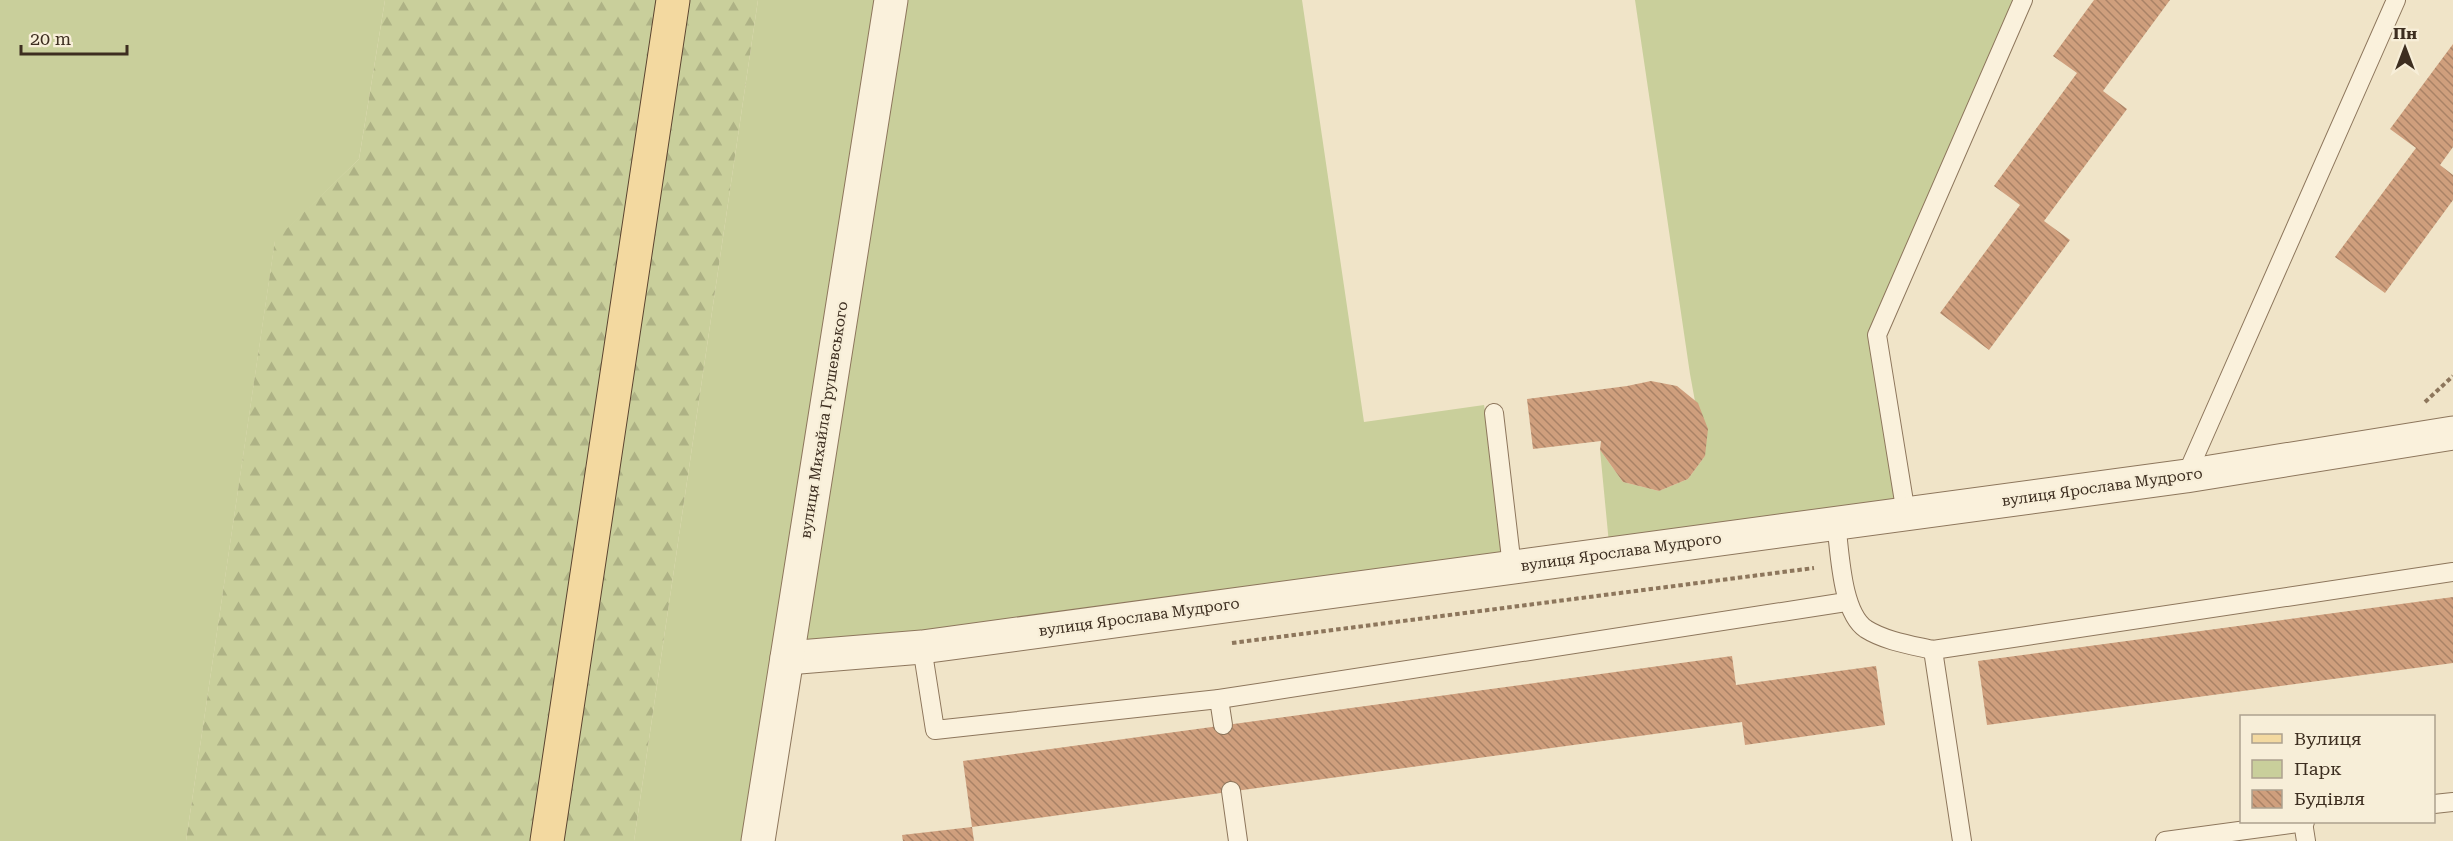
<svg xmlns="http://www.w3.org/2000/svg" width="2453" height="841" viewBox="0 0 2453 841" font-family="'Roboto Serif',serif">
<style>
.green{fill:#c9cf9b}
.forest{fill:url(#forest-firs)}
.building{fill:url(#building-back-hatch)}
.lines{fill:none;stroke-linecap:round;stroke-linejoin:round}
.service-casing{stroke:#8d765c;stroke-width:20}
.minor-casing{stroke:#8d765c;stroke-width:35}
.primary-casing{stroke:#5b4430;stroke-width:35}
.path{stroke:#8d765c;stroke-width:4;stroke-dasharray:4.5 3;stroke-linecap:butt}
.service{stroke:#faf1dc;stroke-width:18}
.minor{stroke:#faf1dc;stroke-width:33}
.primary{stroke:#f3d9a0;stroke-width:33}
.labels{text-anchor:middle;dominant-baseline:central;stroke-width:4.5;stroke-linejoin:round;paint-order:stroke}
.street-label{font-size:15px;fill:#3d2e20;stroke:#f7eed8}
</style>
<defs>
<pattern id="forest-firs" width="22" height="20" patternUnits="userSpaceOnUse" patternTransform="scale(1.5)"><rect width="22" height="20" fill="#c9cf9b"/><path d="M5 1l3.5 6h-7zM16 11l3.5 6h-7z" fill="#aeb285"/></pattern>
<pattern id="building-back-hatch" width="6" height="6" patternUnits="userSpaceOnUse" patternTransform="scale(1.5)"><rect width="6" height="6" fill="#cf9f7d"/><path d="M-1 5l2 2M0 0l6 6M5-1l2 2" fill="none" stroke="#a98266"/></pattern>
</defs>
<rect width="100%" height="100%" fill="#f0e4c8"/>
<!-- green -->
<g class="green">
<path d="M0,0h385l-26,159 -84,82 -89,600h-186z"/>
<path d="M758,0h544l62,422 120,-17 28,162 -725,91 -29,183h-124z"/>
<path d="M1635,0h388l-146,335 29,179 -296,40 -10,-104 23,32 36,9 29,-12 17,-23 -15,-82z"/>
</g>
<!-- forest -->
<path class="forest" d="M385,0h373l-124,841h-448l89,-601 84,-81z"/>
<!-- building -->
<g class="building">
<path d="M2094,0h76l-67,91 24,18 -83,112 26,19 -81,110 -49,-37 80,-108 -26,-19 83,-113 -24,-17z"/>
<path d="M2453,44v103l-13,18 13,10v25l-68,93 -50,-36 81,-109 -26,-19z"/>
<path d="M1651,381l26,5 21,17 10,26 -3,27 -17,23 -29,12 -36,-9 -23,-32 1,-9 -68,8 -6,-50 100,-13z"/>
<path d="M2453,597v66l-466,62 -9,-64z"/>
<path d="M1732,656l4,29 140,-19 9,59 -140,20 -3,-23 -770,105 -9,-66z"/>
<path d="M972,827l2,14h-71l-1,-6z"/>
</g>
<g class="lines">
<!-- service casing -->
<g class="service-casing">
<g id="service">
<path d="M1494,413l18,154"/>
<path d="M2186,476l210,-476"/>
<path d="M1906,514l-29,-179 146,-335"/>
<path d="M1836,523c4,28 5,89 30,106 19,12 45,16 67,21l520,-78"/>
<path d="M922,647l13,83 284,-31 627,-97"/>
<path d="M1933,650l29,191"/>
<path d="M1219,699l4,26"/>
<path d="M1231,791l7,50"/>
<path d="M2434,804l19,-2"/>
<path d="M2303,822l3,19"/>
<path d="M2165,841l140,-19"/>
</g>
</g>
<!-- minor casing -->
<g class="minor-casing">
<g id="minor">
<path d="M787,658l135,-11 1264,-171 267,-43"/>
<path d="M758,841l133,-841"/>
</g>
</g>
<!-- primary casing -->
<g class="primary-casing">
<path id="primary" d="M547,841l126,-841"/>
</g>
<!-- path -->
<g class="path">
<path d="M2425,402l28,-26"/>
<path d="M1232,643l582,-75"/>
</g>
<!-- service -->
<use href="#service" class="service"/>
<!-- minor -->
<use href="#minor" class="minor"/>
<!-- primary -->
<use href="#primary" class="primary"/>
</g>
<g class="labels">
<!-- street labels -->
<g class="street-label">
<text transform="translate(824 420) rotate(-81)">вулиця Михайла Грушевського</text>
<text transform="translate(2102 487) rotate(-8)">вулиця Ярослава Мудрого</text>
<text transform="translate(1621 552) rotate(-8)">вулиця Ярослава Мудрого</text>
<text transform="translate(1139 617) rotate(-8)">вулиця Ярослава Мудрого</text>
</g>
</g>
<!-- legend -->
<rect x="2240" y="715" width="195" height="108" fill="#f7eed8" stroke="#ada18e" stroke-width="1.5"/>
<rect x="2252" y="734" width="30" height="9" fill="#f3d9a0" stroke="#ada18e" stroke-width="1.5"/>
<text x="2294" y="745" font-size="18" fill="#3d2e20">Вулиця</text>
<rect x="2252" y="760" width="30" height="18" fill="#c9cf9b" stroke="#ada18e" stroke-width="1.5"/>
<text x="2294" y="775" font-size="18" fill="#3d2e20">Парк</text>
<rect x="2252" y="790" width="30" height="18" fill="url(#building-back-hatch)" stroke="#ada18e" stroke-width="1.5"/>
<text x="2294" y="805" font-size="18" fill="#3d2e20">Будівля</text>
<!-- north arrow -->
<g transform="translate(2405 48)" stroke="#f7eed8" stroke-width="4.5" paint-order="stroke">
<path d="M0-4.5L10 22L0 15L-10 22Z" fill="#3d2e20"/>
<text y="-9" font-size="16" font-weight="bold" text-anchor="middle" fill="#3d2e20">Пн</text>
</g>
<!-- scale -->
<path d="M21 45v9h106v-9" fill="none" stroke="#3d2e20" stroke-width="3"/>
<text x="30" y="45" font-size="18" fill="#3d2e20" stroke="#f7eed8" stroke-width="4.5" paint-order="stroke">20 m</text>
</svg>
